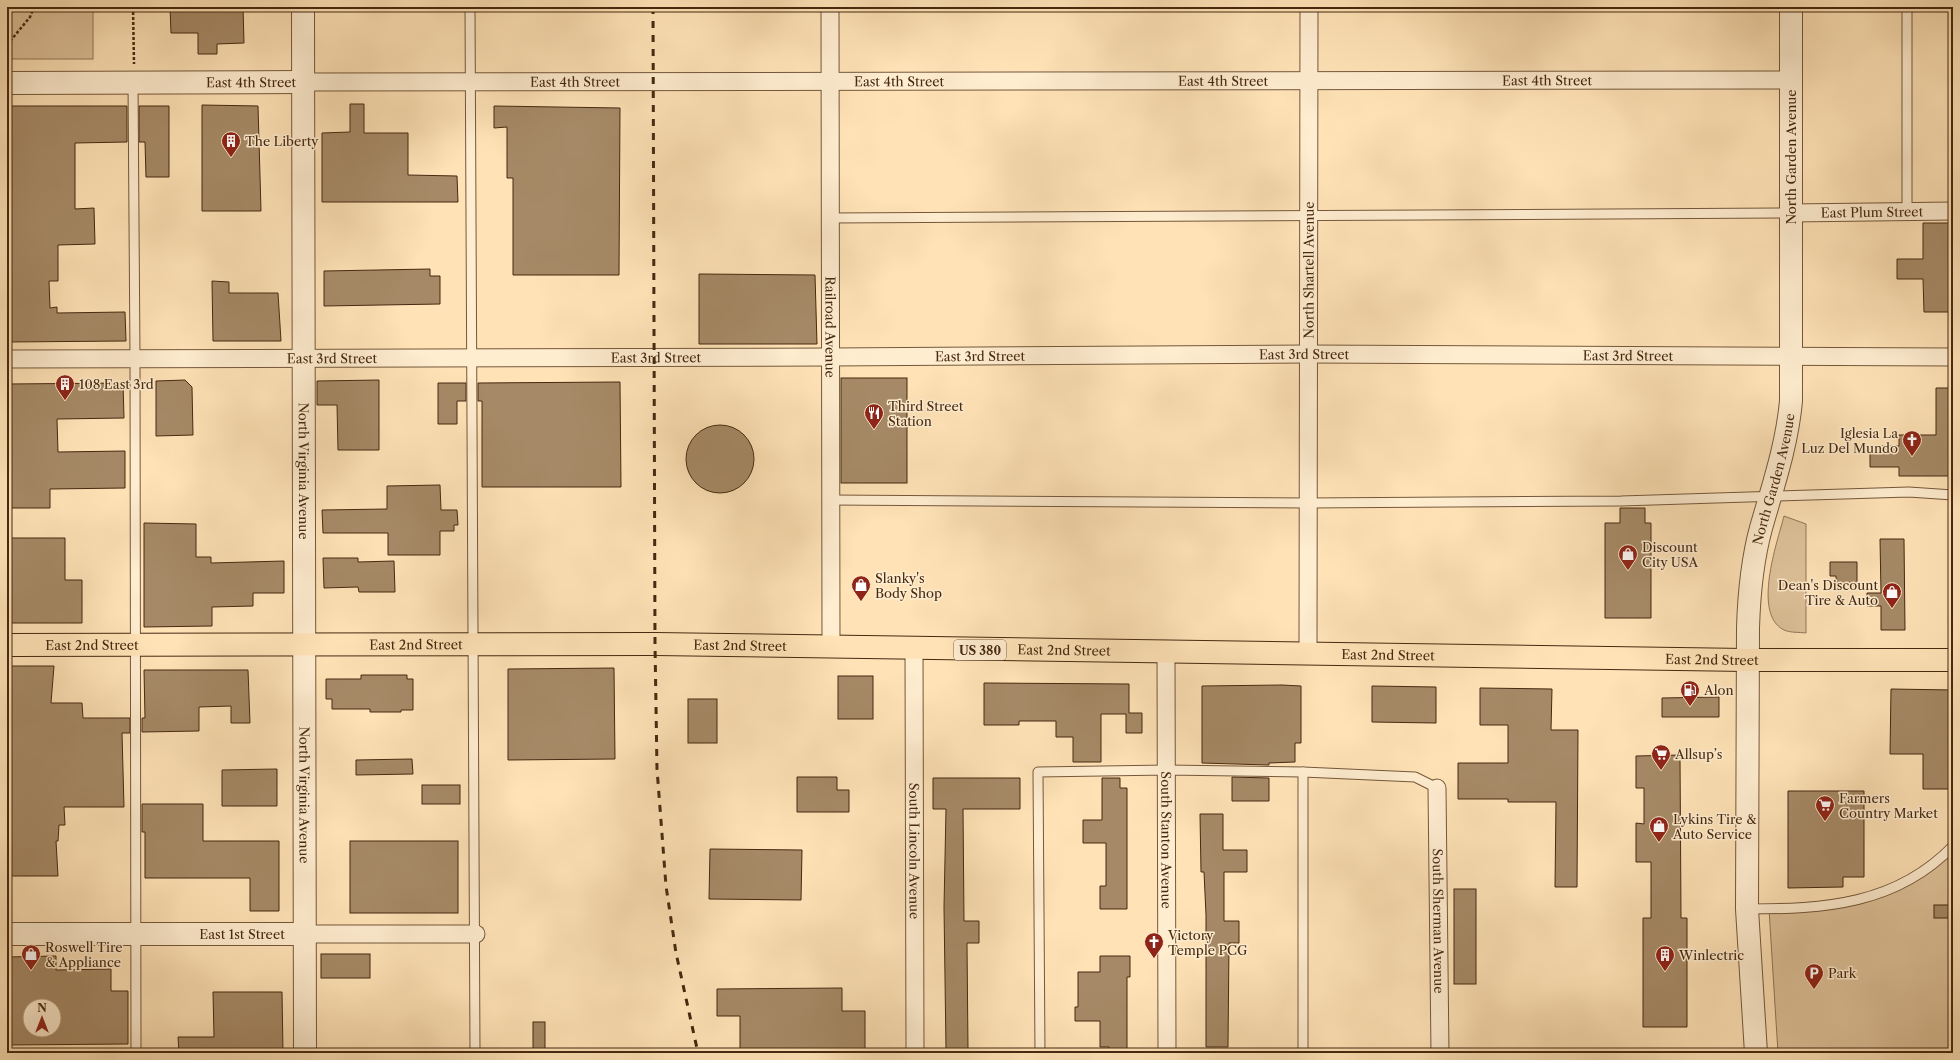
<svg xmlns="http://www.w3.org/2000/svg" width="1960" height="1060" viewBox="0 0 1960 1060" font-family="'Libre Caslon Text',serif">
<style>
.green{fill:#e0c39b;stroke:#937656}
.building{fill:#a68a67;stroke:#462910;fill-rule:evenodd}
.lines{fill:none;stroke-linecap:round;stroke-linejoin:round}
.service-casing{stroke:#74583a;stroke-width:11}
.minor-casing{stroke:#74583a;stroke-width:19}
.tertiary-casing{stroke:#74583a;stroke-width:24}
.primary-casing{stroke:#462910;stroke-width:24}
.path{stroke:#462910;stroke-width:2.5;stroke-dasharray:3 2;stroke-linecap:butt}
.service{stroke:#ffedd0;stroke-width:9}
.minor{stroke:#ffedd0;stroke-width:17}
.tertiary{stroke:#ffedd0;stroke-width:22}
.primary{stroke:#ffe3b7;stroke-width:22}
.rail{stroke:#462910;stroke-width:3;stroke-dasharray:7 7;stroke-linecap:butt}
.labels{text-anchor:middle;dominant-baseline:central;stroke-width:3;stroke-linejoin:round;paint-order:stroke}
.shield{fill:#ffedd0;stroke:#7e644a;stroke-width:1}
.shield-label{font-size:12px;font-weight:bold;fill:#462910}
.street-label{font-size:13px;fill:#462910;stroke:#ffedd0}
.poi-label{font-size:13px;fill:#462910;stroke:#ffedd0;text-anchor:start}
</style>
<rect width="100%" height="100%" fill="#ffe3b7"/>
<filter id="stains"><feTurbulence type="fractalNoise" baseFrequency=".005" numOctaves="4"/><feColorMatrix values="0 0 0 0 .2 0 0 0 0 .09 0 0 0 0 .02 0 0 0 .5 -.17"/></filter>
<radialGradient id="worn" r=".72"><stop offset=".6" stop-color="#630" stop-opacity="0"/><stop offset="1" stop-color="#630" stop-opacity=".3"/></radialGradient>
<!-- green -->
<g class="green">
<rect x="7" y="7" width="86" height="52"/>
<path d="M1784,516l22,8v109c-7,-1 -15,0 -22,-3 -32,-16 -7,-87 0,-114z"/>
<path d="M1953,846v207h-175l-9,-144 18,-1 97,-16z"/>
</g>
<!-- building -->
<g class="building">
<path d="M170,7h73l1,36 -27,1v10h-19v-21h-27z"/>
<path d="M350,104h14v29h44v42l49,1 1,26h-136v-69l28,-1z"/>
<path d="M202,105l56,1 3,105h-59z"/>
<path d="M7,106h120v36l-52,1v66l19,-1 1,36 -37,1v36h-9l1,27 7,-1v6l68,-1 1,29 -119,1z"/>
<path d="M139,106h30v71h-23l-1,-35h-6z"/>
<path d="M494,106l126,2 -1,167h-106v-97h-6v-51l-13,1z"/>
<path d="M1923,223h30v89h-29l-1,-33h-26v-20h26z"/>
<path d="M430,269v7h10v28l-116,2v-35z"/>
<path d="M699,274l116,1 2,69h-118z"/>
<path d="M212,281l17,1v11h49l3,48h-68z"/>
<rect x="841" y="378" width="66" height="105"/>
<path d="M185,380l7,7 1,48 -37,1v-55z"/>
<path d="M379,380v70h-41l-1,-45h-20v-24z"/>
<path d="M620,382l1,105h-139v-86h-4v-18z"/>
<path d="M123,383l1,35 -67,1 1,33 67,-1v37l-75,1v19h-43v-124z"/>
<path d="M438,383h28v18h-9v23h-19z"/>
<path d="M1936,388h17v88h-54v-9h-29v-21h29v-11h37z"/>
<circle cx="720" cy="459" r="34"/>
<path d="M440,485l1,25h16l1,15h-4v6h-14v24h-52v-22h-65l-1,-23 65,-1v-23z"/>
<path d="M1620,508h25v15h6v95h-46v-95h15z"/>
<path d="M144,523l52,1v33h15v6l73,-2v32h-31v13l-41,1v19l-68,1z"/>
<path d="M7,538h58v42h17v43h-75z"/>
<path d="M1880,539h24l1,91h-24v-24h-14v-13h14z"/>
<path d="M323,558h35v4l36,-1 1,31h-36l-1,-5 -34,1z"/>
<path d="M1830,562h27v23h-21v-9h-6z"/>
<path d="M7,666h47l-3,37h31l1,15h47v15h-8l2,74h-60l1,18h-6l-1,16h-2l2,35h-51z"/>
<path d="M614,668l1,91 -107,1v-91z"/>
<path d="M144,670h104l2,53h-19v-17l-32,1v24l-57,1v-14h3z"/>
<path d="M361,675h46v4h6v31h-12v2h-31v-3h-38v-10h-6v-20h35z"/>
<rect x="838" y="676" width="35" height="43"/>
<path d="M984,683l145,1v29h13v20h-16v-19h-25v48h-28v-25h-17v-16h-37v4h-35z"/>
<path d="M1282,685l19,1v57h-6v19l-26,1v2l-67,-2v-77z"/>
<path d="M1372,686l64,1v36l-64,-1z"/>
<path d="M1480,688l72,1 -1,41h27l-1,157h-22l1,-85h-48v-3h-50v-36h50v-38h-28z"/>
<path d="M1891,689l62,1v99h-30v-35h-33z"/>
<path d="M1719,697v20h-57v-19z"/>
<rect x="688" y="699" width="29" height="44"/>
<path d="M1680,755l1,163h6v109h-44v-109h8v-56h-15v-39l8,1v-36h-8v-32z"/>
<path d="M412,759l1,15 -57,1v-15z"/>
<path d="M277,769v37h-55v-36z"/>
<path d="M797,777h40v13h12v22h-52z"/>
<path d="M1232,777l37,1v23h-37z"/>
<path d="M933,778h87v31h-57l1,112h15v22h-12l1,106h-22l-2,-142 2,-98h-13z"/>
<path d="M1102,778h18v10h7v121h-27v-23h6v-43h-23v-23h19z"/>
<rect x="422" y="785" width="38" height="19"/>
<path d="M1788,791h76v86h-21v10l-55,1z"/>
<path d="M142,804h61v37h76v70h-29v-33h-105v-46h-3z"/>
<path d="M1200,814h23v36h24v22h-23v49h15v22h-10l-1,104h-22v-132l-2,-43h-3z"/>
<rect x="350" y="841" width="108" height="72"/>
<path d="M710,849l92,1 -1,50 -92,-1z"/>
<rect x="1454" y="889" width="22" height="95"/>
<rect x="1934" y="905" width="19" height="13"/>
<rect x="321" y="954" width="49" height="24"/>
<path d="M56,956v14l55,-1v22h17v53l-121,1v-88zM30,1006h24v24h-24z"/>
<path d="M1100,956h30v21h-3v76h-18v-6h-9v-26h-25v-14h3v-35h22z"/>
<path d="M842,988v23h23v42h-125v-37h-23v-27z"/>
<path d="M213,992h69l1,61h-104l-1,-16h36z"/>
<rect x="533" y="1022" width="12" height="31"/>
</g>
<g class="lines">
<!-- service casing -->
<g class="service-casing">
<g id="service">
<path d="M470,7l5,1046"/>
<path d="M133,83l2,275 1,695"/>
<path d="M1907,211v-204"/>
<path d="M830,218l961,-5"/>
<path d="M830,500l478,3 313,-2 288,-9 44,3"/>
<path d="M1303,772v281"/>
<path d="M1747,909c77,0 149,-4 206,-63"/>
<path d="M1040,1053l-2,-281 129,-2 136,2 112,5 22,11"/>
</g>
</g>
<!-- minor casing -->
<g class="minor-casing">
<g id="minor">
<path id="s1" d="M830,7l1,640"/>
<path id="s2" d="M303,82l1488,-2"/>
<path id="s3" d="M1791,213l162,-2"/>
<path id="s4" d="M7,359l823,-2 478,-3 645,3"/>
<path id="s5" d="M914,649l1,404"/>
<path id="s6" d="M1166,651l1,402"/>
<path id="s7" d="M1308,653l1,-646"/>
<path id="s8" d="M1437,788l3,265"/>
<path d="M305,934h171"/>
</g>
</g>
<!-- tertiary casing -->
<g class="tertiary-casing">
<g id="tertiary">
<path id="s9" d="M303,7l2,1046"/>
<path id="s10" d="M7,83l296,-1"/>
<path id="s11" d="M7,934h298"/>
<path id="s12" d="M1756,1053l-9,-144 1,-281c1,-34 4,-67 13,-100 12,-42 26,-83 30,-127v-394"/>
</g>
</g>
<!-- primary casing -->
<g class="primary-casing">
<g id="primary">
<path id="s13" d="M7,645l648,-1 1091,16h207"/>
</g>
</g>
<!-- path -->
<g class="path">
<path d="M86,7l47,2 2,-2"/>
<path d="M133,7l1,57"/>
<path d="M7,45l23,-28 4,-10"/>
</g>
<!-- service -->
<use href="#service" class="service"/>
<!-- minor -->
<use href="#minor" class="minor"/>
<!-- tertiary -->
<use href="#tertiary" class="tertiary"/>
<!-- primary -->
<use href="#primary" class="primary"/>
<!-- rail -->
<path class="rail" d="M653,7l2,637 2,125 9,117 10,67 22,100"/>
</g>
<!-- icons -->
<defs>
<g id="building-pin" transform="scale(1)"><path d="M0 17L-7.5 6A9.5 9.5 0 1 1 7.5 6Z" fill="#8f2418" stroke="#ffedd0"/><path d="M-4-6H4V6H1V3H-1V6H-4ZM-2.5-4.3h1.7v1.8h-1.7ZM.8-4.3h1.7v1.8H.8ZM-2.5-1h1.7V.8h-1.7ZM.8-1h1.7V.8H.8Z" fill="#fff"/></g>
<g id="restaurant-pin" transform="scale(1)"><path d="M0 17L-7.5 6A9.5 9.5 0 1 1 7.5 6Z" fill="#8f2418" stroke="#ffedd0"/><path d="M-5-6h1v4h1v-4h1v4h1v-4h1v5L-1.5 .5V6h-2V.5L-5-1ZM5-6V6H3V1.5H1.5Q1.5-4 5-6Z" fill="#fff"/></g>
<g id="church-pin" transform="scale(1)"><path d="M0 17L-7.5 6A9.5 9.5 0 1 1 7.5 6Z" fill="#8f2418" stroke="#ffedd0"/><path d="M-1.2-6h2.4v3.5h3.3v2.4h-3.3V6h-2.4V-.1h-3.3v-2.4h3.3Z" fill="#fff"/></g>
<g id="shop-pin" transform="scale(1)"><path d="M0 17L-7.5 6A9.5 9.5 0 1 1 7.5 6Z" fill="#8f2418" stroke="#ffedd0"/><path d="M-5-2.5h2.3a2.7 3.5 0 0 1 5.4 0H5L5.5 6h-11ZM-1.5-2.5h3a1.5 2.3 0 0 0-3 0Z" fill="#fff"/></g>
<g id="fuel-pin" transform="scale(1)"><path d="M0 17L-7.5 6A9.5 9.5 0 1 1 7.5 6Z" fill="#8f2418" stroke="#ffedd0"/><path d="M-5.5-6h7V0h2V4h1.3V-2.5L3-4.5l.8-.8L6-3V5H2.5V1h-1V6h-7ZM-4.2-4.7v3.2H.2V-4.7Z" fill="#fff"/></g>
<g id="supermarket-pin" transform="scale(1)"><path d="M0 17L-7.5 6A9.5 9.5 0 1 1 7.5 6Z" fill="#8f2418" stroke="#ffedd0"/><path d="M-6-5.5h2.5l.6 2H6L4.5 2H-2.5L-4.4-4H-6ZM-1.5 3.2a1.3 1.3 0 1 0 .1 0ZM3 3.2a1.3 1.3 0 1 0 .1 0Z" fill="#fff"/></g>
<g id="parking-pin" transform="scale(1)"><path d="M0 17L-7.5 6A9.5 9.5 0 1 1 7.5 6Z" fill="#8f2418" stroke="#ffedd0"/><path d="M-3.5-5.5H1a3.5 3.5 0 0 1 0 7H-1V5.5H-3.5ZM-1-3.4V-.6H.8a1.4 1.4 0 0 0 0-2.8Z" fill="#fff"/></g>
</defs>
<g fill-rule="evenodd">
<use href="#building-pin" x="231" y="141"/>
<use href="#building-pin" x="65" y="384"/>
<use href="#restaurant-pin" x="874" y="413"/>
<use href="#church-pin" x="1912" y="440"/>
<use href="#shop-pin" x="1628" y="554"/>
<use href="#shop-pin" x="861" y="585"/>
<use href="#shop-pin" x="1892" y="592"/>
<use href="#fuel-pin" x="1690" y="690"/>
<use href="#supermarket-pin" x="1661" y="754"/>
<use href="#supermarket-pin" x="1825" y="805"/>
<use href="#shop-pin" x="1659" y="826"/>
<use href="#church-pin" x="1154" y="942"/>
<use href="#shop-pin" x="31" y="954"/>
<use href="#building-pin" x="1665" y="955"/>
<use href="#parking-pin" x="1814" y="973"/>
</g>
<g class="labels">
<!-- shield labels -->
<rect class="shield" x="954" y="640" width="52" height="20" rx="3"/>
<g class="shield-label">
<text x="980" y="650">US 380</text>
</g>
<!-- street labels -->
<g class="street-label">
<text stroke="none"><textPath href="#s2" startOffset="1244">East 4th Street</textPath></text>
<text stroke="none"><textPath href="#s2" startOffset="920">East 4th Street</textPath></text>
<text stroke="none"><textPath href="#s2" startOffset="596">East 4th Street</textPath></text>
<text stroke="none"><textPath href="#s10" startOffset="244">East 4th Street</textPath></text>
<text stroke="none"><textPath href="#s2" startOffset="272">East 4th Street</textPath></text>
<text transform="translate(1791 157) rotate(-90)">North Garden Avenue</text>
<text stroke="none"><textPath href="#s3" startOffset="81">East Plum Street</textPath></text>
<text stroke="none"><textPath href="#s7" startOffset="383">North Shartell Avenue</textPath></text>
<text stroke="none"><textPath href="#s1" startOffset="320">Railroad Avenue</textPath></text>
<text stroke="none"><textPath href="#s4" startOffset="1297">East 3rd Street</textPath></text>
<text stroke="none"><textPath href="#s4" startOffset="973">East 3rd Street</textPath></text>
<text stroke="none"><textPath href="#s4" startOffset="1621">East 3rd Street</textPath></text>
<text stroke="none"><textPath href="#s4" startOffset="325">East 3rd Street</textPath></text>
<text stroke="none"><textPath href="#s4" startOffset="649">East 3rd Street</textPath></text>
<text stroke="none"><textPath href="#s9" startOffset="464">North Virginia Avenue</textPath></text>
<text stroke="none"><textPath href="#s12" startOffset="577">North Garden Avenue</textPath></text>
<text stroke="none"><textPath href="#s13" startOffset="85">East 2nd Street</textPath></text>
<text stroke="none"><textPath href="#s13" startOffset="409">East 2nd Street</textPath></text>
<text stroke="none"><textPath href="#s13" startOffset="733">East 2nd Street</textPath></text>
<text stroke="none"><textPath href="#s13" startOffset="1057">East 2nd Street</textPath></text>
<text stroke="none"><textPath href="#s13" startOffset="1381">East 2nd Street</textPath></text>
<text stroke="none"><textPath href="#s13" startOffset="1705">East 2nd Street</textPath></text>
<text stroke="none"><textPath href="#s9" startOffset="788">North Virginia Avenue</textPath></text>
<text stroke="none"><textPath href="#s6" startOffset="189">South Stanton Avenue</textPath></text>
<text stroke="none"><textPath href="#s5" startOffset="202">South Lincoln Avenue</textPath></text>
<text stroke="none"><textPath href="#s8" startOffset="133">South Sherman Avenue</textPath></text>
<text stroke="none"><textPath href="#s11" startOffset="235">East 1st Street</textPath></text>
</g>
<!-- poi labels -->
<g class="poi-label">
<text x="245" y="141">The Liberty</text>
<text x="79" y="384">108 East 3rd</text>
<text x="888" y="406">Third Street<tspan x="888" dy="15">Station</tspan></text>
<text x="1898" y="433" text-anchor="end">Iglesia La<tspan x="1898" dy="15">Luz Del Mundo</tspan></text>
<text x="1642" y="547">Discount<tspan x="1642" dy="15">City USA</tspan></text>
<text x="875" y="578">Slanky's<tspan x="875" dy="15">Body Shop</tspan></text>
<text x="1878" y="585" text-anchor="end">Dean's Discount<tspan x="1878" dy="15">Tire &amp; Auto</tspan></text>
<text x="1704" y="690">Alon</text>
<text x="1675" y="754">Allsup’s</text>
<text x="1839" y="798">Farmers<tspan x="1839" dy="15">Country Market</tspan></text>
<text x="1673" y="819">Lykins Tire &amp;<tspan x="1673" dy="15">Auto Service</tspan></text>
<text x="1168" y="935">Victory<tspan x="1168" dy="15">Temple PCG</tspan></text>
<text x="45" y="947">Roswell Tire<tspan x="45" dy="15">&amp; Appliance</tspan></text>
<text x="1679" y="955">Winlectric</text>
<text x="1828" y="973">Park</text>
</g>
</g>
<!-- margin -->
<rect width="1960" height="1060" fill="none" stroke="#ffe3b7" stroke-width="24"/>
<rect x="8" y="8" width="1944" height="1044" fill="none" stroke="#462910" stroke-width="2"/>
<rect x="12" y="12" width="1936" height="1036" fill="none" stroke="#462910"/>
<!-- north arrow -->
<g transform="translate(42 1018)"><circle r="19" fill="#ffedd0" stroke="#b59f83"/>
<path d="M0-3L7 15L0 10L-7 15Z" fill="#8f2418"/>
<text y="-6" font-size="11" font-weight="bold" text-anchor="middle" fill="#462910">N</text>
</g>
<rect width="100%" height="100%" filter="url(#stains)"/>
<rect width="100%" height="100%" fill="url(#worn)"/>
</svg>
